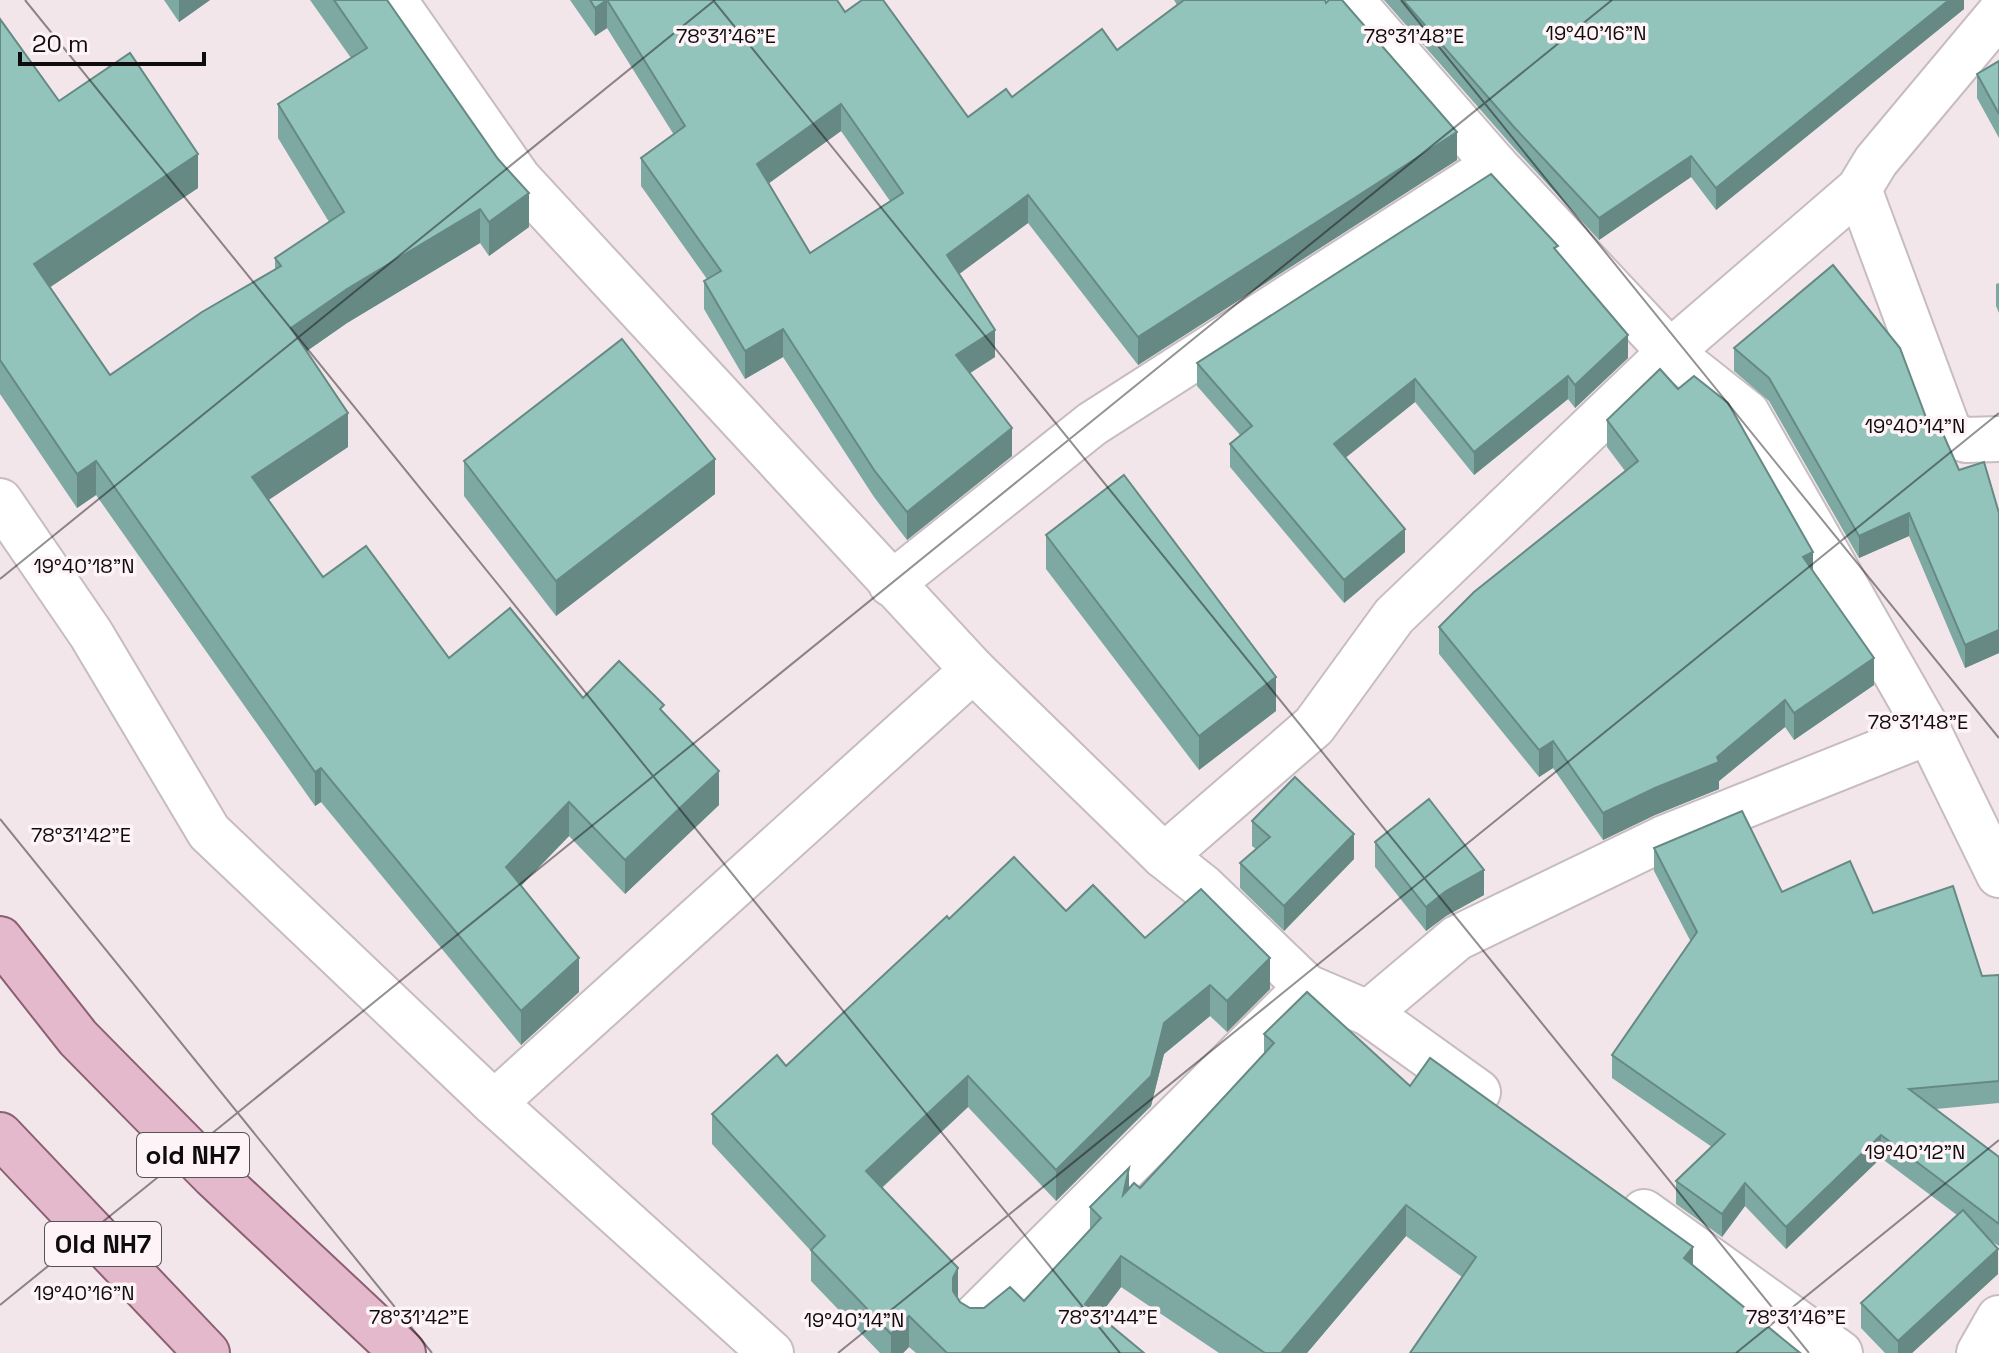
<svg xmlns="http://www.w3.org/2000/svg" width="1999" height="1353" viewBox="0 0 1999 1353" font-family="'Space Grotesk',sans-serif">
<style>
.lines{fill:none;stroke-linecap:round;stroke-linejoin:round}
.street-casing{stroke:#c7bcc0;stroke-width:48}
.primary-casing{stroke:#8c5f72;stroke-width:48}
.street{stroke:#fff;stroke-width:44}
.primary{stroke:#e3b9cb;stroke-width:44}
.wall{fill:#7ea9a2;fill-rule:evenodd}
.shaded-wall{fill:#668984}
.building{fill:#92c4bc;stroke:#668984;stroke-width:2;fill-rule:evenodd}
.ticks{fill:none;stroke:#0f0c0d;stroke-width:2;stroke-opacity:0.45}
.labels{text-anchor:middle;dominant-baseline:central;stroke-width:7;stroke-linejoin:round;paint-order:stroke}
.shield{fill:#fef4f8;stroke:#575254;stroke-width:2}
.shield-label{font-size:26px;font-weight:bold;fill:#0f0c0d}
.ticks-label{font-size:20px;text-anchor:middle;fill:#0f0c0d;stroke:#fef4f8;stroke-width:7;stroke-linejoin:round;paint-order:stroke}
</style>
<rect width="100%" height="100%" fill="#f2e6eb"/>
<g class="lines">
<!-- street casing -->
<g class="street-casing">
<g id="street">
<path d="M394,0l125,179 454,491 191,186 39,31 104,100 61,26 110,79"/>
<path d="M1351,0l144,165 175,187 77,61 182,319 70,143"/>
<path d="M1859,189l91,245 16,6 33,-1"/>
<path d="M0,501l91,133 118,198 285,271 277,250"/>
<path d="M891,584l201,-160 403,-259"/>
<path d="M1164,856l150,-130 80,-110 276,-264 189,-163 17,-28 123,-147"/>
<path d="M1368,1013l89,-75 207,-100 265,-106"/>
<path d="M494,1103l479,-433"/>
<path d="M1644,1212l196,141"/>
<path d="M977,1315l330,-328"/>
<path d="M1979,1353l20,-35"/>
</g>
</g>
<!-- primary casing -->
<g class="primary-casing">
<g id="primary">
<path d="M0,939l78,99 136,138 189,177"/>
<path d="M0,1135l207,218"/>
</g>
</g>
<!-- street -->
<use href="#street" class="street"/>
<!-- primary -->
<use href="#primary" class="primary"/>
</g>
<!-- wall -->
<g class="wall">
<path d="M164,0h46l-31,22z"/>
<path d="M310,0h77l142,227 -40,29 -9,-13 -133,80 -40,28 41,96 -80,53 55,77 126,81 134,40 81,16 55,91 -94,89 -56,-58 -48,50 58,106 -58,53 -200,-243 -6,4 -219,-311 -19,13 -77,-114v-375l59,82 139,87 -148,99 60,88 165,-106v-11l54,-36 -51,-84v-34l73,-46z"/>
<path d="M570,0h267l8,12 123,105 149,-67 60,-45 -3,-5h151l132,160 -319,205 -110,-142 -69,51 36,83 -25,16 42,83 -105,84 -33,-43 -91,-140 -38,22 -41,-70v-28l3,-2 -66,-93v-28l33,-23 -67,-107 -12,8zM841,131l49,70 -80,52 -41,-70z"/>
<path d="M1384,0h580v9l-248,201 -25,-33 -92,63 -85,-92z"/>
<path d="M1999,61v77l-22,-40v-24z"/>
<path d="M1558,252l70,106 -53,50 -7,-9 -94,76 -59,-73 -70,56 60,94 -61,51 -114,-136v-23l10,-9 -43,-49v-23z"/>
<path d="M1999,283v30l-3,-7v-22z"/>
<path d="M1734,348l193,72 32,50 40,43v140l-34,15 -56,-132 -50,22 -90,-157 -35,-30z"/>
<path d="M1607,420l206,151 61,114 -80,55 -9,-13 -66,54v8l-64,26 -52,25 -50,-72 -14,9 -100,-123v-27l186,-156 -18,-24z"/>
<path d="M464,461l251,33 -159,122 -92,-120z"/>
<path d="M1046,535l230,176 -77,59 -153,-201z"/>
<path d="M1252,821l102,38 -70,72 -44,-43v-25l16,-14 -4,-3z"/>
<path d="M1375,842l109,53 -38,21 -20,15 -51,-64z"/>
<path d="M1654,848l128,44 91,21 109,63 17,-1v128l-63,6 63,48v89l-11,-7 10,35 -86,79h-27l-24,-25v-25l96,-88 -76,-57 -95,91 -41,-43 -23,31 -46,-33v-23l36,-34 -100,-69v-23l79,-113 -37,-71z"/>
<path d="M1066,911l79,27 125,51 -43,43 -17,-16 -46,38 -13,52 -95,95 -88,-94 -86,81 78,114 10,6h14l40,-7 66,-71v-23l39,-19h11l124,-134v-20l146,52 283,161 -231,30 -56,-41 -99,117h-88l-98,-66 -22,29 45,37h-228l-7,-6 -6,6h-23l-69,-72v-30l-99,-107v-30l74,-48 163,-147z"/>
</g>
<!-- shaded-wall -->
<g class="shaded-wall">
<path d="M179,0h31l-31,22z"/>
<path d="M607,0v28l-12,8v-28z"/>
<path d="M1949,0h15v9l-248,201v-22z"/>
<path d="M841,104v27l-84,61v-28z"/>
<path d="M1457,132v28l-319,205v-28z"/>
<path d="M198,154v34l-164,110v-34z"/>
<path d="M1691,156v21l-92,63v-22z"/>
<path d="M529,193v34l-40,29v-34z"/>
<path d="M1028,195v28l-81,60v-28z"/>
<path d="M480,209v34l-133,80 -56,39v-34l56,-39z"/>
<path d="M783,329v28l-38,22v-28z"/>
<path d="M995,330v27l-39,25v-27z"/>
<path d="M1628,335v23l-53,50v-23z"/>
<path d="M1568,376v23l-94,76v-23z"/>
<path d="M1415,379v23l-81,65v-23z"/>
<path d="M348,413v34l-96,64v-34z"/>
<path d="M1012,428v28l-105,84v-28z"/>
<path d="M715,459v35l-159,122v-35z"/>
<path d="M96,461v34l-19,13v-34z"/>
<path d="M1909,513v23l-50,22v-22z"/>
<path d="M1405,529v23l-61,51v-23z"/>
<path d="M1813,552v27l-10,-22z"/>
<path d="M1999,630v23l-34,15v-23z"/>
<path d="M1874,658v27l-80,55v-27z"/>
<path d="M1276,677v34l-77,59v-34z"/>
<path d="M1785,700v27l-66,54v8l-64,26 -52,25v-27l114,-56z"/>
<path d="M1553,741v27l-14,9v-27z"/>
<path d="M321,768v34l-6,4v-34z"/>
<path d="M719,771v34l-94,89v-34z"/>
<path d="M569,802v34l-63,65v-34z"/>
<path d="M1354,834v25l-70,72v-25z"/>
<path d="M1484,870v25l-38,21 -20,15v-24l20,-16z"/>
<path d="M579,958v34l-58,53v-34z"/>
<path d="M1270,958v31l-43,43v-31z"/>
<path d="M1210,985v31l-46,38 -13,52 -95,95v-31l108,-147z"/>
<path d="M968,1076v31l-102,95v-31z"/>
<path d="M1881,1135v23l-95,91v-22z"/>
<path d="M1129,1168v31l-6,-4z"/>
<path d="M1745,1183v23l-23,31v-23z"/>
<path d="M1406,1205v31l-99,117h-26z"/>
<path d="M1693,1247v31l-9,-20z"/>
<path d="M1998,1249v25l-86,79h-14v-12z"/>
<path d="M1121,1256v31l-36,48v-31z"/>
<path d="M958,1268v31l-5,10v-31z"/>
<path d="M909,1316v31l-6,6h-12v-19z"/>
</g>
<!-- building -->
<g class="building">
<path d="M334,0h53l111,159 31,34 -40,29 -9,-13 -133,80 -56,39 57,85 -96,64 71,100 43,-31 83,112 61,-50 73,90 36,-37 45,44 -4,4 59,62 -94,89 -56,-58 -63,65 73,91 -58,53 -200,-243 -6,4 -219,-311 -19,13 -77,-114v-341l59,82 71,-48 68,101 -164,110 76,111 92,-63 79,-46 -6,-8 69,-46 -66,-108 89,-56z"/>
<path d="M590,0h247l8,12 17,-12h21l85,117 38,-28 6,8 90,-68 15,21 67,-50h141l1,3 3,-3h13l115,132 -319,205 -110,-142 -81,60 48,75 -39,25 56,73 -105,84 -33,-42 -91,-141 -38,22 -41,-70 17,-10 -80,-113 44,-32 -78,-126 -12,8zM841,104l62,89 -93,60 -53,-89z"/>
<path d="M1403,0h546l-233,188 -25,-32 -92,62 -85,-91z"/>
<path d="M1999,61v53l-22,-40z"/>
<path d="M1491,174l67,72 -4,2 74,87 -53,50 -7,-9 -94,76 -59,-73 -81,65 71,85 -61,51 -114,-136 22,-18 -55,-63z"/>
<path d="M1833,265l67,83 27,72 6,9 11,7 15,34 25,-8 15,51v117l-34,15 -56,-132 -50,23 -90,-158 -35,-30z"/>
<path d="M622,339l93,120 -159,122 -92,-120z"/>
<path d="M1660,369l18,20 16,-13 34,27 85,149 -10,5 71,101 -80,55 -9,-13 -68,57 2,5 -64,26 -52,25 -50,-72 -14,9 -100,-123 35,-35 164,-131 -31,-41z"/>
<path d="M1124,475l152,202 -77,59 -153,-201z"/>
<path d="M1295,777l59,57 -70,72 -44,-43 30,-26 -18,-16z"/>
<path d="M1429,799l55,71 -38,21 -20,16 -51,-65z"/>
<path d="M1742,811l40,81 68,-31 23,52 80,-27 29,90 17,-1v106l-90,8 90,68v67l-118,-89 -95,92 -41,-44 -23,31 -46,-33 49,-47 -113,-79 85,-123 -43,-84z"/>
<path d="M1014,857l52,54 27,-26 52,53 56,-49 69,69 -43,43 -17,-16 -46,38 -13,53 -95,94 -88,-94 -102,95 92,97 -5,10v13l7,11 10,6h14l26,-21 14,14 77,-83 -11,-11 39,-39 -6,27 11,-12 6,5 134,-145 -10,-9 43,-42 103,94 20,-28 263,189 -9,11 116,95h-390l66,-96 -70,-52 -125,148h-16l-144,-97 -36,48 59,49h-197l-38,-37 -18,18 -80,-84 14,-14 -113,-122 65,-59 9,11 161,-150 2,3z"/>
<path d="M1963,1210l35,39 -100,92 -37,-38z"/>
</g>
<!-- ticks -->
<path class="ticks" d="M25,0l1095,1353M713,0l1096,1353M1401,0l598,738M0,579l715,-579M0,819l432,534M0,1305l1612,-1305M838,1353l1161,-940M1736,1353l263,-213"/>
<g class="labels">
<!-- shield labels -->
<g class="shield">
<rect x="137" y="1133" width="112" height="44" rx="6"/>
<rect x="45" y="1222" width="116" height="44" rx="6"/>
</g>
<g class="shield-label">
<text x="193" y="1155">old NH7</text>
<text x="103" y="1244">Old NH7</text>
</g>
</g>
<g class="ticks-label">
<text x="1596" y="40">19°40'16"N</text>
<text x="726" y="43">78°31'46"E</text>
<text x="1414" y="43">78°31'48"E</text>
<text x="1915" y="433">19°40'14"N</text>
<text x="84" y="573">19°40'18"N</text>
<text x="1918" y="729">78°31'48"E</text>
<text x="81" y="842">78°31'42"E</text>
<text x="1915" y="1159">19°40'12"N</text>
<text x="84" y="1300">19°40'16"N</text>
<text x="419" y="1324">78°31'42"E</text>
<text x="1108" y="1324">78°31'44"E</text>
<text x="1796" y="1324">78°31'46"E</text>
<text x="854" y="1327">19°40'14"N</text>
</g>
<!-- scale -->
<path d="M20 52v12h184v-12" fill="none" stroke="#0f0c0d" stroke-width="4"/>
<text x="32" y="52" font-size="24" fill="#0f0c0d" stroke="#fef4f8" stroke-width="6" paint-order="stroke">20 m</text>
</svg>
